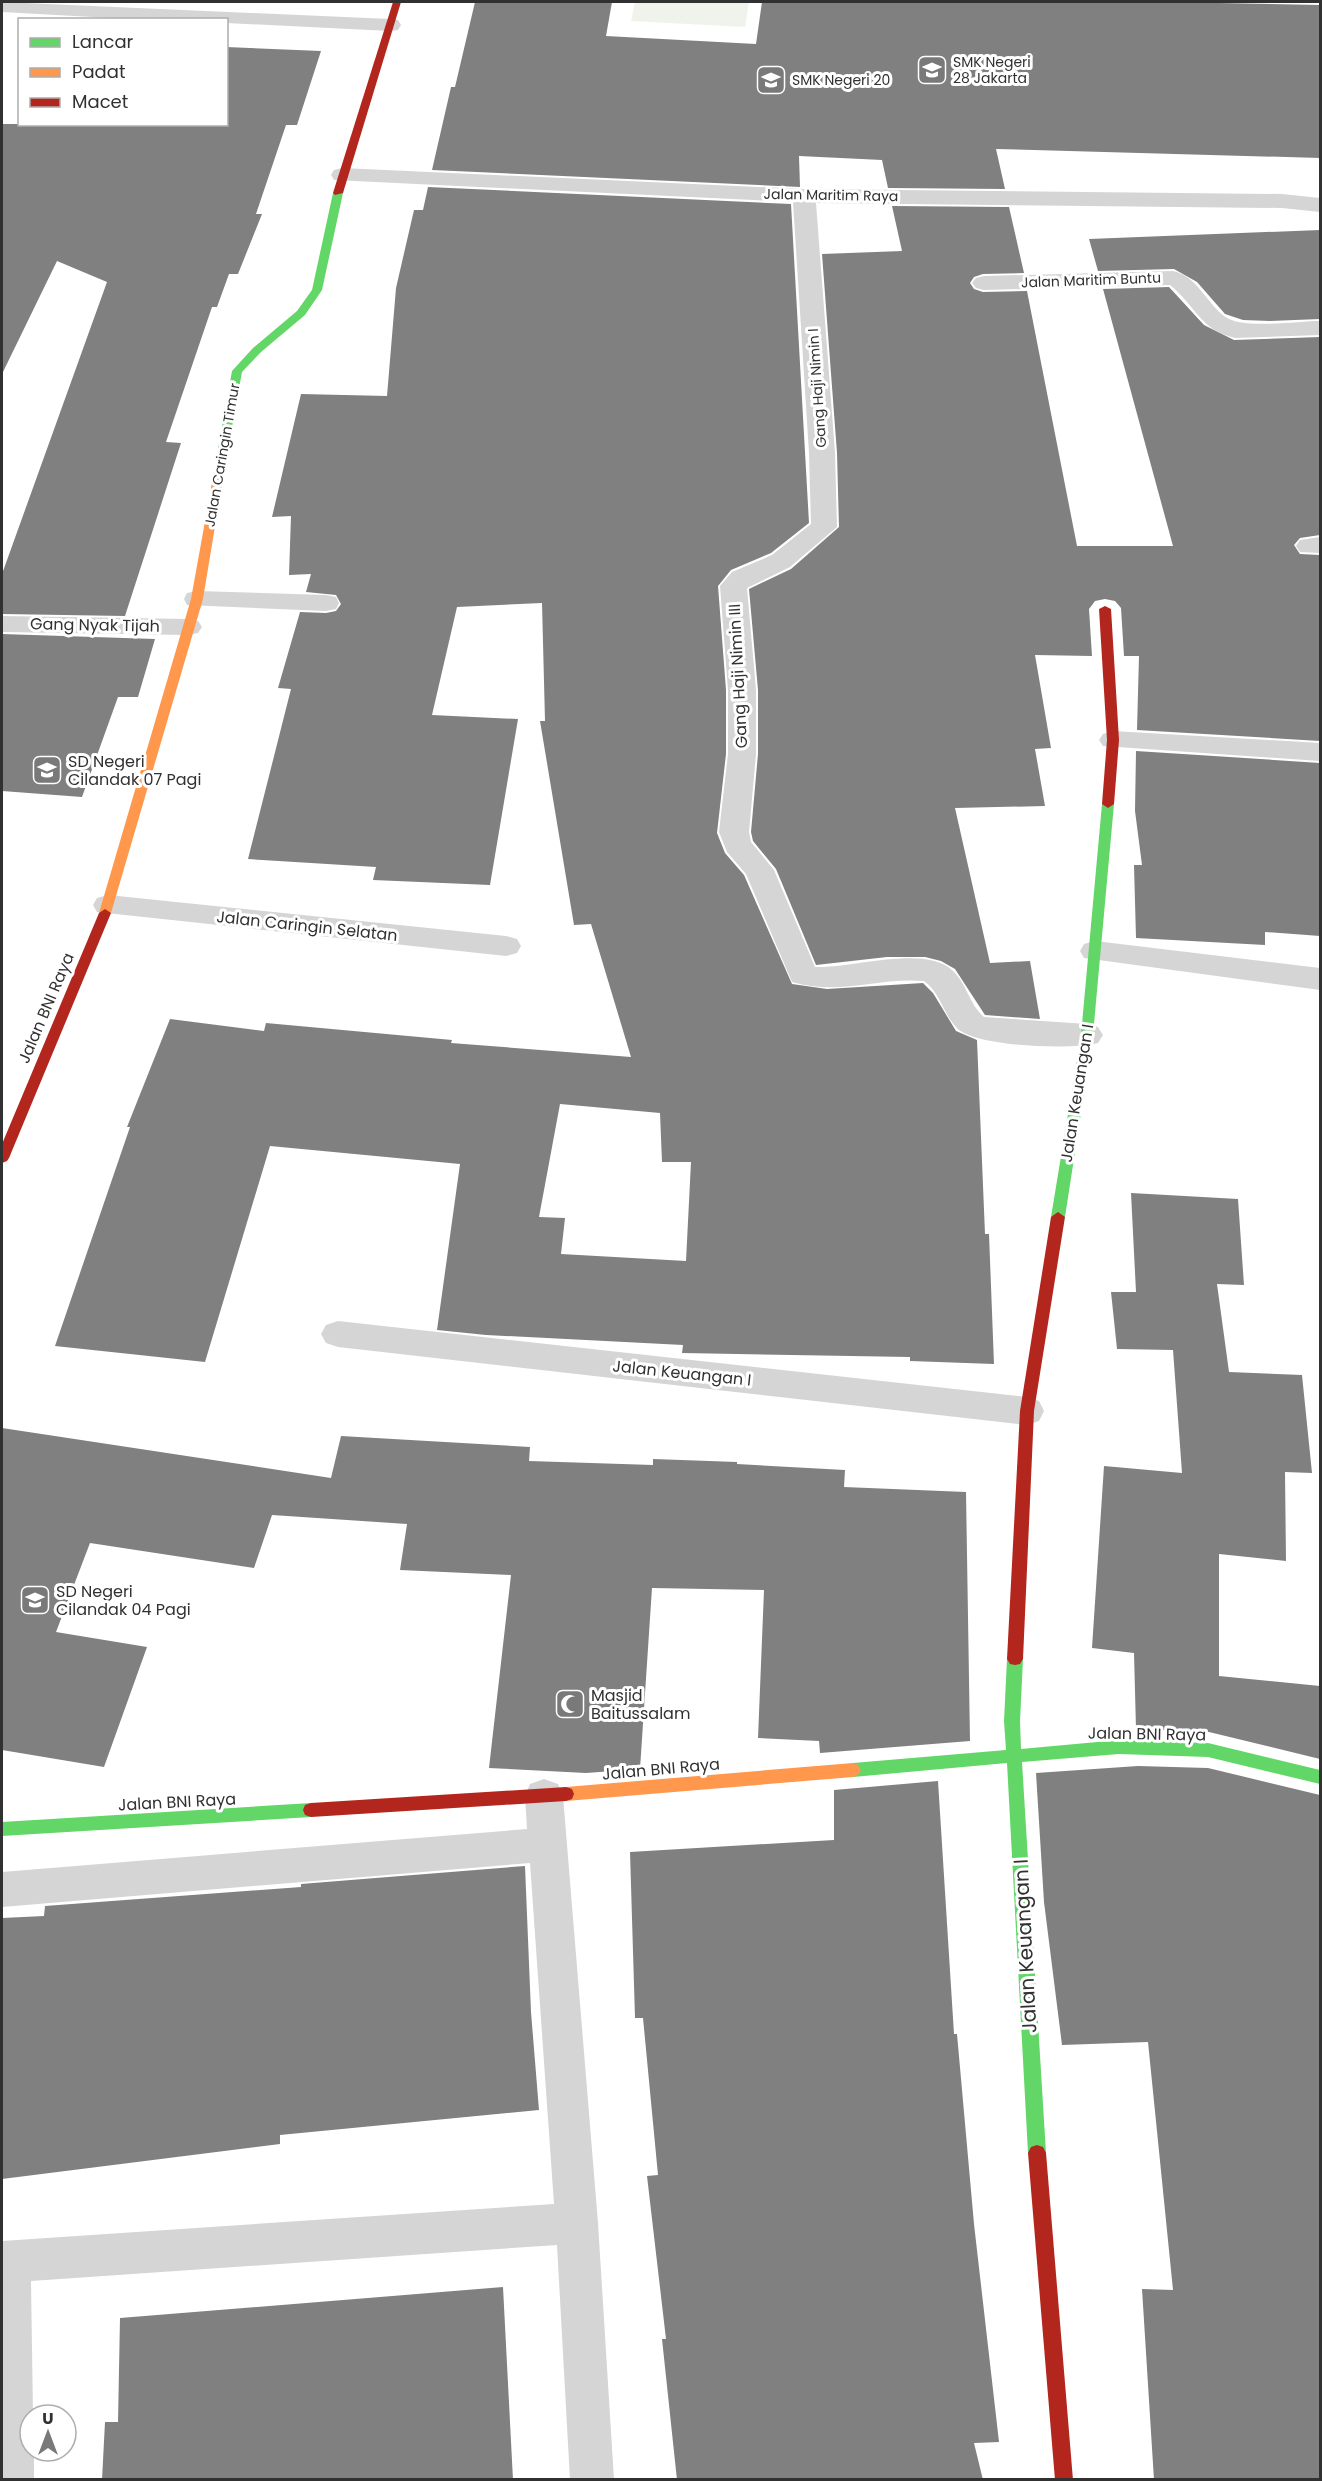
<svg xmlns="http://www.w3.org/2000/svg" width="1322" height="2481" viewBox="0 0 1322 2481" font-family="Poppins,sans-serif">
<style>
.green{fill:#f0f3ec}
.building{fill:#808080;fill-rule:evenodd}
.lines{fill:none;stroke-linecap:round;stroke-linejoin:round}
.street{fill:#d5d5d5;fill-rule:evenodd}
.fast{fill:#63d668;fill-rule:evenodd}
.slow{fill:#ff974d;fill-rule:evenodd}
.jam{fill:#b3261e;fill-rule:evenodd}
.labels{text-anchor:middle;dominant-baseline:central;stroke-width:6;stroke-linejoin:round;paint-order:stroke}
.far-poi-label{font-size:14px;fill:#313131;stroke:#fff;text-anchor:start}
.far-street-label{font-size:14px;fill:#313131;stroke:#fff}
.street-label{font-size:16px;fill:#313131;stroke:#fff}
.poi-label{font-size:16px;fill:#313131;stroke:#fff;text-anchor:start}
.near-street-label{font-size:20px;fill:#313131;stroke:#fff}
</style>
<rect width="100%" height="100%" fill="#fff"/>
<!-- green -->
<path class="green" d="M635,2h114l-4,25 -114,-6z"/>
<!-- building -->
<g class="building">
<path d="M475,2h137l-6,34 150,8 6,-42h405l153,3v153l-324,-9 9,40 -117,-1 -6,-28 -83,-4 1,31 -368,-17 19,-83h4z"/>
<path d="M226,47l95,4 -24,74h-11l-30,89h6l-24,60h-9l-12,33h-5l-46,135 15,1 -56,173 -123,-2v-40l105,-292 -50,-21 -55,113v-250h224z"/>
<path d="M428,187l363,17 18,319 -38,30 -40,17 -13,16 8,104v64l-9,79 8,20 19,22 48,109 35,5 96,-6 10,10 23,38 21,9 8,194h4l5,130 -84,-3v-4l-228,-4 1,-8 -197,-10 -49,-5 23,-166 -190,-18 -65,216 -150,-16 75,-219h-3l43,-108 94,12 2,-8 186,17 -1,3 180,14 -40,-133 -17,1 -34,-204h5l-3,-118 -85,4 -25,108 86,4 -28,166 -117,-5 3,-13 -128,-8 43,-170 -13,-1 22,-76 26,1 10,-2 5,-7 -5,-9 -30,-3 5,-18 -22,1 2,-59 -19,1 29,-123 86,2 9,-108 18,-78h9zM560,1104l100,9 2,49h29l-5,99 -125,-7 4,-36 -26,-1z"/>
<path d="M892,206l117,1 15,66 -41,1 -9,3 -4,6 4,6 9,3 44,-1 50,255h96l-70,-257 66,-2 35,38 30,15 86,-3v198l-20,3 -6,7 6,9 20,1v186l-183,-11 2,-74h-15l-3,-48 -6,-7 -10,-2 -10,2 -6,8 3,47 -57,-1 16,93 -16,1 10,57 -90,2 35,155 40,-2 10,58 -55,-4 -30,-46 -14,-8 -16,-4h-38l-71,8 -40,-96 -23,-28 -2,-9 7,-78v-64l-9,-101 42,-20 48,-42 -2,-74 -15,-199 80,-3z"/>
<path d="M1320,230v89l-50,2 -27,-1 -18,-6 -28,-32 -23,-13 -76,2 -9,-32z"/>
<path d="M2,634l153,5 -17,58h-20l-36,100 -80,-6z"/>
<path d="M1136,751l184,12v173l-55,-4v13l-129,-7 -2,-73h8l-7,-54z"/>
<path d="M1131,1193l107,6 6,86 -27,-1 12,88 73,3 10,98 -27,-1 1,89 -67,-7v122l101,10v73l-111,-27 -73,-3 -2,-76 -42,-5 12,-182 78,7 -9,-123 -56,-1 -6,-57h25z"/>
<path d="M2,1428l329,50 10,-42 189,11 -1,14 124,4v-6l84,3v2l108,6 -1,17 122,5 4,249 -150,12 -1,-12 -61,-3 6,-148 -112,-2 -12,181 -54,4 -97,-5 22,-193 -111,-5 7,-46 -135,-9 -18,53 -164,-25 -34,89 91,15 -43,120 -102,-17z"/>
<path d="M1138,1766l70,2 112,27v685h-166l-12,-191 31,1 -25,-248 -86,3 -18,-143 -8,-129z"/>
<path d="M938,1781l16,253h3l17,190 25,218 -25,1 9,37h-306l-15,-141h4l-19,-163 11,-1 -15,-157h-8l-5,-166 204,-12v-50z"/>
<path d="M525,1866l6,146 8,98 -259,25v9l-278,35v-261l42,-2 1,-10 256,-19v-3z"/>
<path d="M503,2287l10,193h-411l3,-58h13l2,-104z"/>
</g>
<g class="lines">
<!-- street -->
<g class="street">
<path d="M2,2l388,17 8,1 3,5 -3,5 -8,1 -164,-8v-3h-79l-145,-8z"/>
<path d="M342,168l462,21 478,5 38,4v14l-38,-4 -466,-5 19,250 2,74 -47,40 -43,21 9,102v64l-7,78 2,10 23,28 41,97c37,2 110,-23 138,4 14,13 16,33 31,46l103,7 11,3 5,8 -5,8c-25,7 -120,4 -140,-14 -15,-14 -17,-36 -34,-48 -48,-4 -83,15 -132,1l-46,-108 -19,-22 -8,-20 9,-78v-64l-8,-104 12,-14 40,-17 39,-31 -2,-71 -16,-251 -459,-22 -3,-5 3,-5z"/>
<path d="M1173,271c25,6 32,30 51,45 17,14 73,5 96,5v14l-85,3c-35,-8 -40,-33 -65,-53l-186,5 -8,-2 -4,-5 4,-5 8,-2z"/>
<path d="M1320,537v16l-20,-1 -4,-6 4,-6z"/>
<path d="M197,591l129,4 10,2 3,6 -3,6 -10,2 -139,-6 -3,-6 3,-6z"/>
<path d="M2,616l186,3 10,2 4,6 -4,6 -10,2 -186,-3z"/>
<path d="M1113,731l207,12v18l-217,-15 -4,-6 4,-6z"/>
<path d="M108,895l398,41 11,3 4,7 -4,7 -11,3 -409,-44 -4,-7 4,-7z"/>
<path d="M1095,941l225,27v22l-236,-32 -4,-7 4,-7z"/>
<path d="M338,1321l689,76 12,4 5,10 -5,10 -12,4 -689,-78 -12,-4 -5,-9 5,-9z"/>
<path d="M544,1779l14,5 5,12 35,427 16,257h-44l-13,-235 -526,36 2,134h-3v36h4v29h-32v-239l552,-37 -24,-341 -528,44v-35l525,-43 -2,-33 5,-12z"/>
</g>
<!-- fast -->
<g class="fast">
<path d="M338,190l5,3 -21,97 -17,25 -44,37 -19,20 -17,94 -1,2h-8l-1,-2 17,-95 21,-23 44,-37 15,-21 21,-97z"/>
<path d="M1108,800l6,4 -21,231 -28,182 -7,5 -7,-5 30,-182 21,-231z"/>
<path d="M1015,1653l5,1 3,5 -3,62 1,28 98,-9 89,3 112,27v14l-112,-27 -89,-3 -97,8 24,391 -3,6 -6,2 -6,-2 -3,-6 -21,-390 -154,14 -5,-2 -3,-5 3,-5 5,-2 153,-13 -2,-29 3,-62 3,-5z"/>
<path d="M311,1803l6,2 2,5 -2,5 -6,2 -309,19v-14z"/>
</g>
<!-- slow -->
<g class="slow">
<path d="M220,463l5,3 -22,133 -92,314 -6,4 -6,-4 92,-314 24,-133z"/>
<path d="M853,1763l5,2 3,5 -3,5 -5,2 -287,24 -6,-2 -2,-5 2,-5 6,-2z"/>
</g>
<!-- jam -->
<g class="jam">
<path d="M393,2h8l-58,191 -8,2 -2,-2z"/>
<path d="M1105,606l6,3 8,131 -5,64 -6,4 -6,-4 5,-64 -8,-131z"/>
<path d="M105,909l6,4 -102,245 -2,3 -5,2v-19l97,-231z"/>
<path d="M1058,1212l7,5 -31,194 -11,248 -3,5 -5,1 -5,-1 -3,-5 13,-248 31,-194z"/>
<path d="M566,1787l6,2 2,5 -2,5 -6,2 -255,16 -6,-2 -2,-5 2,-5 6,-2z"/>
<path d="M1037,2145l6,2 3,6 27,327h-18l-27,-327 3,-6z"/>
</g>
</g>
<!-- icons -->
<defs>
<g id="school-square" transform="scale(1.5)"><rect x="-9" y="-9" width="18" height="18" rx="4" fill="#797979" stroke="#fff"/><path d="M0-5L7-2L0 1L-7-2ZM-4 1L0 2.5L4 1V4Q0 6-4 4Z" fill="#fff"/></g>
<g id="mosque-square" transform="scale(1.5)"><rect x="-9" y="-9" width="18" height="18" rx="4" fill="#797979" stroke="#fff"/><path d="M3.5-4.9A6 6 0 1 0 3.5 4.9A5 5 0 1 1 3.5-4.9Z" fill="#fff"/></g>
</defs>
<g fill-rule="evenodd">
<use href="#school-square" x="932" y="70"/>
<use href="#school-square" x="771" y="80"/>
<use href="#school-square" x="47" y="770"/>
<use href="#school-square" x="35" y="1600"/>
<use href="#mosque-square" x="570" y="1704"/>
</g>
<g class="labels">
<!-- far-poi labels -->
<g class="far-poi-label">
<text x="953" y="62">SMK Negeri<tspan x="953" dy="16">28 Jakarta</tspan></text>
<text x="792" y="80">SMK Negeri 20</text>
</g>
<!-- far-street labels -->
<g class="far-street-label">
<text transform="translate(831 195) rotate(1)">Jalan Maritim Raya</text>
<text transform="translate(1091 280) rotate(-2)">Jalan Maritim Buntu</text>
<text transform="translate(817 388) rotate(-94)">Gang Haji Nimin I</text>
<text transform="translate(222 455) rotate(-80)">Jalan Caringin Timur</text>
</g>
<!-- street labels -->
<g class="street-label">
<text transform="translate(95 625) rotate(1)">Gang Nyak Tijah</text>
<text transform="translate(738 676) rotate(-93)">Gang Haji Nimin III</text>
<text transform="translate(307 926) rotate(6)">Jalan Caringin Selatan</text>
<text transform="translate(46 1008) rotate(-67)">Jalan BNI Raya</text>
<text transform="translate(1077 1093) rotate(-81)">Jalan Keuangan I</text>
<text transform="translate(682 1373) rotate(6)">Jalan Keuangan I</text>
<text transform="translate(1147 1734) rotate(1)">Jalan BNI Raya</text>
<text transform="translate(661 1769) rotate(-5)">Jalan BNI Raya</text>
<text transform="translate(177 1802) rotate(-3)">Jalan BNI Raya</text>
</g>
<!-- poi labels -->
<g class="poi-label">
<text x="68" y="761">SD Negeri<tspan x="68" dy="18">Cilandak 07 Pagi</tspan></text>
<text x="56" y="1591">SD Negeri<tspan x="56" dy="18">Cilandak 04 Pagi</tspan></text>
<text x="591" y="1695">Masjid<tspan x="591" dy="18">Baitussalam</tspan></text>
</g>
<!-- near-street labels -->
<g class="near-street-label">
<text transform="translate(1025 1946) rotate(-93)">Jalan Keuangan I</text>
</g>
</g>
<!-- border -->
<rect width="1322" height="2481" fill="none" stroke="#313131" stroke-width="6"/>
<!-- legend -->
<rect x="18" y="18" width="210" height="108" fill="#ffffff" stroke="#adadad" stroke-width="1.5"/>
<rect x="30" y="38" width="30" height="9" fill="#63d668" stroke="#adadad" stroke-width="1.5"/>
<text x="72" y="48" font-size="18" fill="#313131">Lancar</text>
<rect x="30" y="68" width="30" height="9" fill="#ff974d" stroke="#adadad" stroke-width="1.5"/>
<text x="72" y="78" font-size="18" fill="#313131">Padat</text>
<rect x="30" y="98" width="30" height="9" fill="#b3261e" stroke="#adadad" stroke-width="1.5"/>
<text x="72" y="108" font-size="18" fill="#313131">Macet</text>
<!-- north arrow -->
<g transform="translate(48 2433)"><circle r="28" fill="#ffffff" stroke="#adadad" stroke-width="1.5"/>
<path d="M0-4.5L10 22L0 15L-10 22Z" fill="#797979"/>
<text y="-9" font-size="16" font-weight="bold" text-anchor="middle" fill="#313131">U</text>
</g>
</svg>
